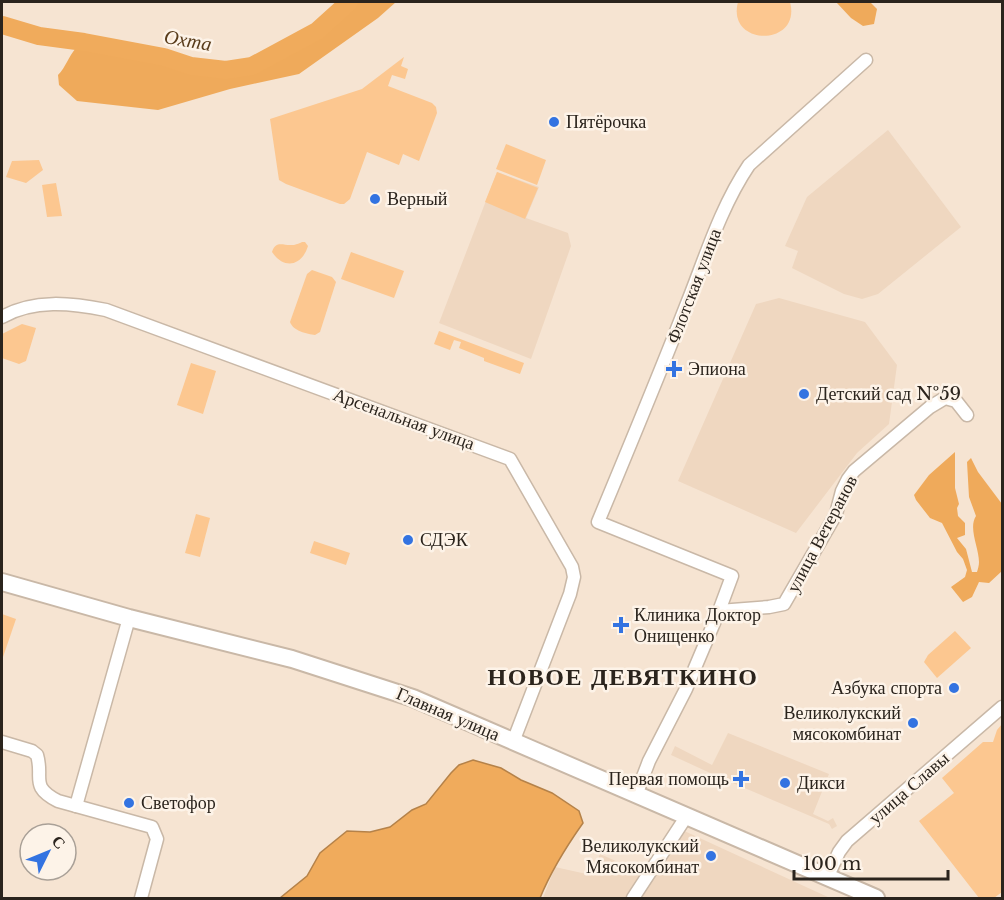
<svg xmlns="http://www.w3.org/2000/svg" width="1004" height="900" viewBox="0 0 1004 900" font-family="'Libre Baskerville',serif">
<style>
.built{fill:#efd7c0}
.green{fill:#fcc790}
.forest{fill:#efaa5b}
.water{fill:#f0ab5c;stroke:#b58249;stroke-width:1.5}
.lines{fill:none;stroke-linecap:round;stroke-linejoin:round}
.river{stroke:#f0ab5c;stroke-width:18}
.street-casing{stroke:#c9b8a7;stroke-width:15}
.secondary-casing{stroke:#c9b8a7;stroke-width:20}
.street{stroke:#fff;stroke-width:12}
.secondary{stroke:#fff;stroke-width:16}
.poi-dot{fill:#3373e1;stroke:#fdf3e8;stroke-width:2}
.labels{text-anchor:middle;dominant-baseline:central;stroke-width:5;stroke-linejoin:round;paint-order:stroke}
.poi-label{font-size:18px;fill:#2b241d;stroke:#fdf3e8;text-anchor:start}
.street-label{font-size:18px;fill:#2b241d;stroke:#fdf3e8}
.water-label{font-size:20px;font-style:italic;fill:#593c1b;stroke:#fdf3e8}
.district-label{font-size:24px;font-weight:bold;letter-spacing:1.5px;fill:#2b241d;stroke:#fdf3e8}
</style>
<rect width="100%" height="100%" fill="#f6e4d2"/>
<!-- built -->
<g class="built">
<path d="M888,130l73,97 -83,67 -16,5 -18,-5 -52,-26 6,-17 -13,-5 22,-49z"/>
<path d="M497,172l42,15 -13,31 42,15 3,13 -40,113 -92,-36z"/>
<path d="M779,298l86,24 32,43 -8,59 -32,29 -61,80 -118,-52 78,-177z"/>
<path d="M728,733l101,41 -16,40 15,7 5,-3 4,8 -5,3 -3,-5 -108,-46 -50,-23 4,-9 37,19z"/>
<path d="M680,829l74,34 76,35h-193z"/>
<path d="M600,854l43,19 -17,25h-83l12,-31 36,8z"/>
</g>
<!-- green -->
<g class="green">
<path d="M738,2h52c12,45 -64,45 -52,0z"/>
<path d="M404,57l-3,9 7,3 -3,10 -13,-4 -4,11 44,17 4,4 1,6 -18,48 -16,-7 -4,11 -32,-13 -17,47 -6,5h-4l-54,-20 -7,-4 -9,-61 92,-30z"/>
<path d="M506,144l40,16 -9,25 -41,-16z"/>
<path d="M39,160l4,10 -17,13 -20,-6 6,-16z"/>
<path d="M497,172l41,16 -13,31 -40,-17z"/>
<path d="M56,183l6,33 -15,1 -5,-32z"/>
<path d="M302,242h3l3,4c-6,20 -24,24 -36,6 4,-12 11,-6 21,-7 2,0 7,-2 9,-3z"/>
<path d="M351,252l53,19 -10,27 -53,-19z"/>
<path d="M312,270l20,7 4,5 -16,50 -5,3c-8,-1 -22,-4 -25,-13l17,-48z"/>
<path d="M22,324l14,4 -10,33 -7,3 -17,-6v-24z"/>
<path d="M439,331l85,32 -4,11 -36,-13v-3l-25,-10 2,-6 -7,-2 -4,10 -16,-6z"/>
<path d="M191,363l25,8 -13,43 -26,-9z"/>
<path d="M196,514l14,4 -10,39 -15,-4z"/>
<path d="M314,541l36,12 -4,12 -36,-12z"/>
<path d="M2,614l14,5 -14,41z"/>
<path d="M955,631l16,17 -34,30 -13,-16 4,-7z"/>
<path d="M1002,724v168l-8,6h-15l-60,-77 35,-28 -12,-15 41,-36h10l4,-12z"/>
</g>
<!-- forest -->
<g class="forest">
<path d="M354,2h42l-18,16 -79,56 -69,15 -72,21 -81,-9 -18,-16 -1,-10c8,-8 10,-18 18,-27l30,6 35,3 75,17 35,-6 68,-34z"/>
<path d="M836,2h34l7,7 -3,15 -11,2 -12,-8z"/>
<path d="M955,452v36l4,16 -2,4 1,8 7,7v12l-8,3 9,11 6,23h5c1,-3 2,-7 2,-10 0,-14 -11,-34 -3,-46l-7,-19 -2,-35 4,-4 7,14 24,32v67l-13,12 -10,-1 -7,15 -9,5 -12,-15 14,-10 2,-7 -4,-11 -6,-7 -15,-29 -12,-5 -14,-18 -2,-5 15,-20z"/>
</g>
<!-- water -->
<path class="water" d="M473,760l28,8 20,12 31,13 27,18 4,12c-17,24 -32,48 -43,75h-260l27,-22 13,-23 27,-22 23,1 20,-5 22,-17 14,-6 25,-31 8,-8z"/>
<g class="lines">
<!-- river -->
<path class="river" d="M2,25l37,11 45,6 80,15 27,9 35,4 26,-4 65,-35 32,-29"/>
<!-- street casing -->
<g class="street-casing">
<g id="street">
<path d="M2,317c32,-18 69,-14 104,-7l404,149 62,108 2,10 -4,17 -57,148"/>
<path d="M719,611l50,-4 15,-3 52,-90 6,-23 6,-12 6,-8 76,-64 15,-9 11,3 11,14"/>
<path d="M2,742l30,9 5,4c7,23 -8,31 21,46l94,26 5,12 -16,59"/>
<path d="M636,795l13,-34 37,-72 33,-78 13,-35 -134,-54c30,-72 60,-144 88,-216 19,-47 34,-98 63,-141l117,-105"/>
<path d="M76,806l53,-188"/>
<path d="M827,878l12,-26 8,-11 155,-134"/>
<path d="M633,898l53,-81"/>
</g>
</g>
<!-- secondary casing -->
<g class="secondary-casing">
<path id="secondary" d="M2,582l127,36 163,41 121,39 463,200"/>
</g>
<!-- street -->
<use href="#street" class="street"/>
<!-- secondary -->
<use href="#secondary" class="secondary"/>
</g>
<!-- markers -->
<g class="poi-dot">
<circle cx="554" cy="122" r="6"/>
<circle cx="375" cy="199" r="6"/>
<path d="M671 360h6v6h6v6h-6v6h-6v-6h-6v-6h6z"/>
<circle cx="804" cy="394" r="6"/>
<circle cx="408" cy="540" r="6"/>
<path d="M618 616h6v6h6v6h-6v6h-6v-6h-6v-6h6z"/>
<circle cx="954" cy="688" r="6"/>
<circle cx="913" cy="723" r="6"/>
<path d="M738 770h6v6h6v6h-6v6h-6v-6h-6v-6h6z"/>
<circle cx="785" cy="783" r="6"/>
<circle cx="129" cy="803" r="6"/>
<circle cx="711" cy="856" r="6"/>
</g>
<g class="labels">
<!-- poi labels -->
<g class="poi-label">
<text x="566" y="122">Пятёрочка</text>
<text x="387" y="199">Верный</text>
<text x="688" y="369">Эпиона</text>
<text x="816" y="394">Детский сад №59</text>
<text x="420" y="540">СДЭК</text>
<text x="634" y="615">Клиника Доктор<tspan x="634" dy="21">Онищенко</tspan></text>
<text x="942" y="688" text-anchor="end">Азбука спорта</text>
<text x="901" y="713" text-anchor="end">Великолукский<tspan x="901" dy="21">мясокомбинат</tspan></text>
<text x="729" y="779" text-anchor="end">Первая помощь</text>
<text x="797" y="783">Дикси</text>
<text x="141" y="803">Светофор</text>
<text x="699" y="846" text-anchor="end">Великолукский<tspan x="699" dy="21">Мясокомбинат</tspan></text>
</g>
<!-- street labels -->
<g class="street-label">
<text transform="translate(694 286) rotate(-69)">Флотская улица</text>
<text transform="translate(404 419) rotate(20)">Арсенальная улица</text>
<text transform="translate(822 534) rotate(-62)">улица Ветеранов</text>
<text transform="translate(448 714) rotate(23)">Главная улица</text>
<text transform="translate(909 788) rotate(-41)">улица Славы</text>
</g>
<!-- water labels -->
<g class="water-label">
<text transform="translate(188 40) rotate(10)">Охта</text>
</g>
<!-- district labels -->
<g class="district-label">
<text x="623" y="676">НОВОЕ ДЕВЯТКИНО</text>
</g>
</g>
<!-- border -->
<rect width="1004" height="900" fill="none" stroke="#2b241d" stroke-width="6"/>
<!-- north arrow -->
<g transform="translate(48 852) rotate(47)"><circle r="28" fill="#fdf3e8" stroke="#a9a097" stroke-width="1.5"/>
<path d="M0-4.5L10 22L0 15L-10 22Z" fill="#3373e1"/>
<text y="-9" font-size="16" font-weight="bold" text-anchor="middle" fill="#2b241d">С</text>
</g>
<!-- scale -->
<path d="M794 870v9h154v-9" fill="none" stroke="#2b241d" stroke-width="3"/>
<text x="803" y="870" font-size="18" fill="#2b241d" stroke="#fdf3e8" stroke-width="4.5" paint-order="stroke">100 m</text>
</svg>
